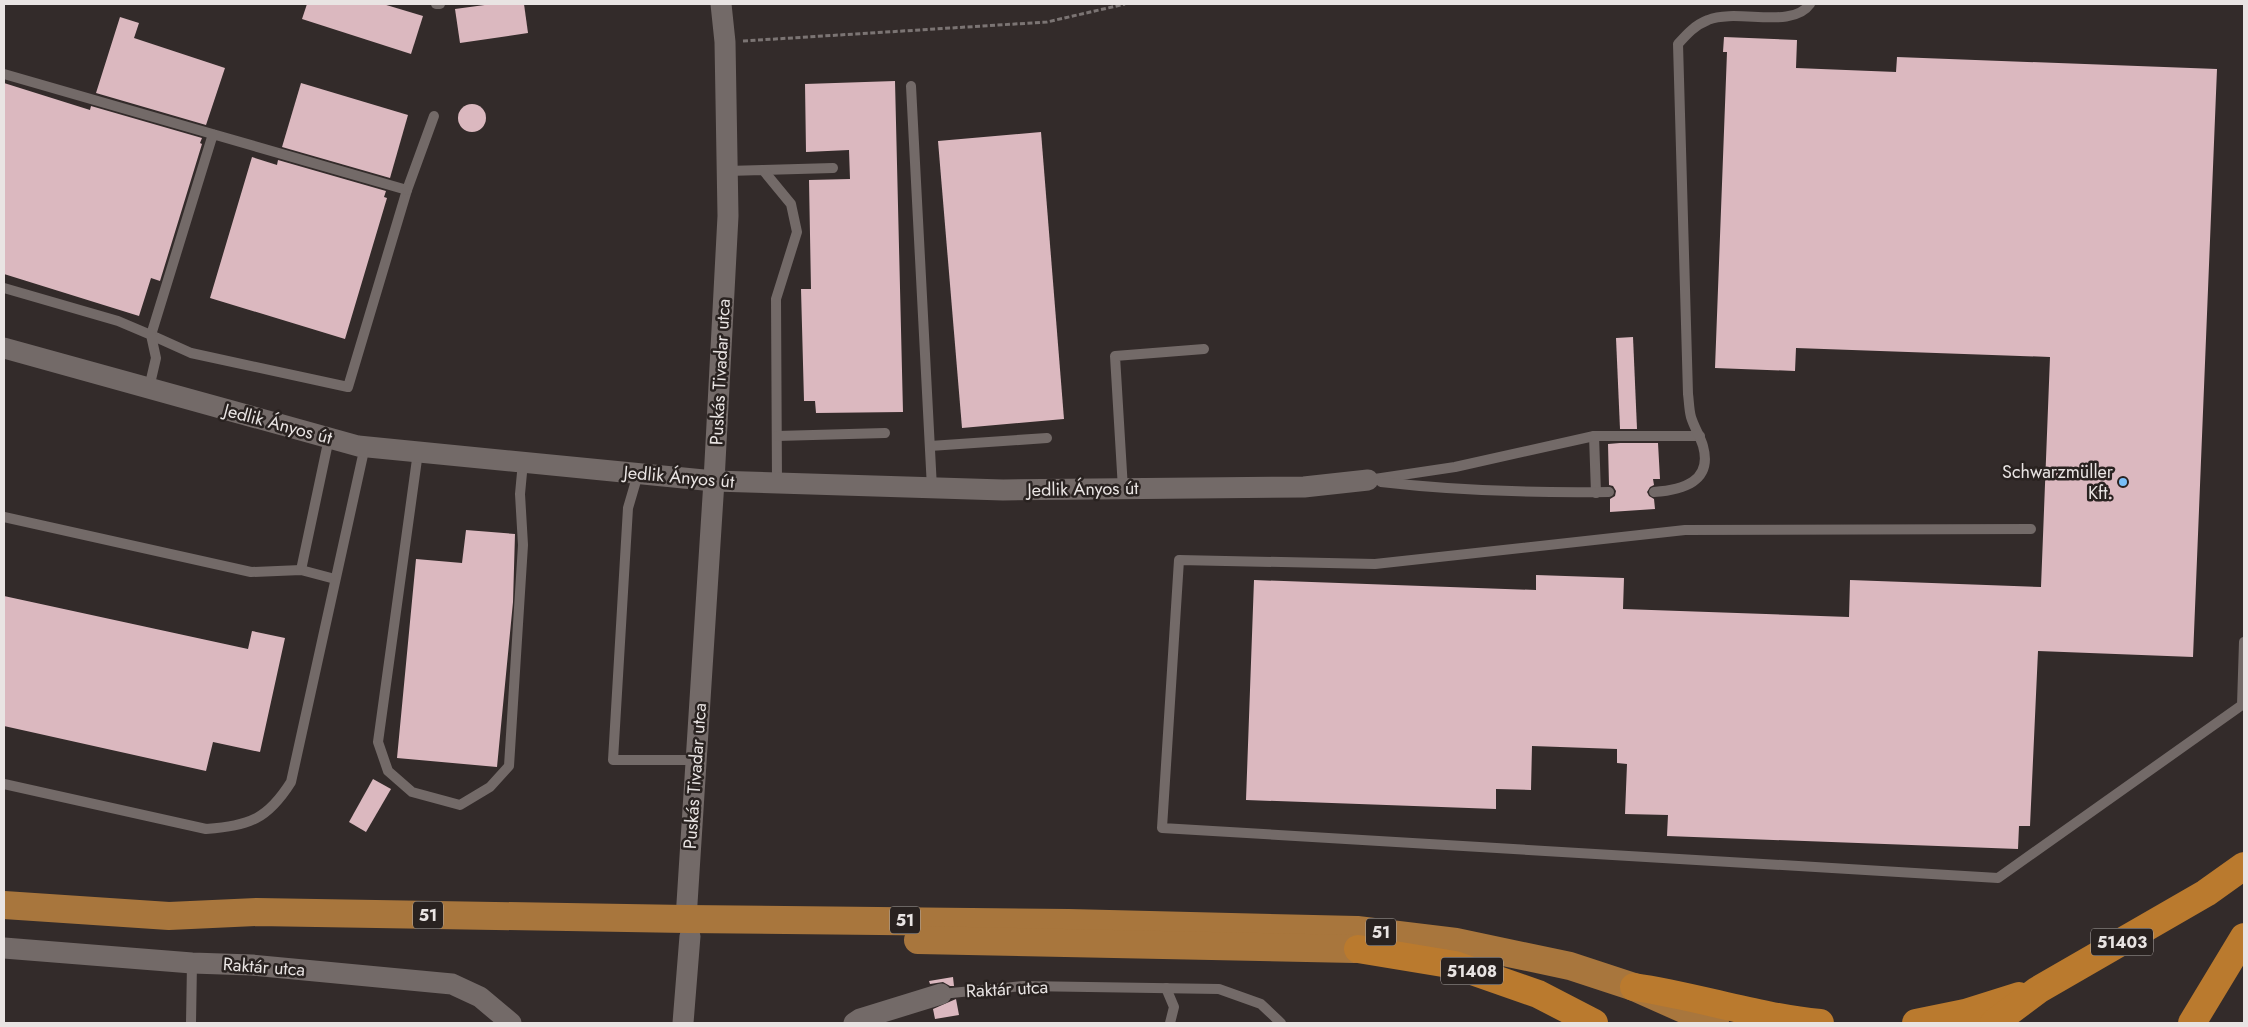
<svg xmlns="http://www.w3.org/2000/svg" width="2248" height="1027" viewBox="0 0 2248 1027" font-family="Jost,sans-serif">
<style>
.building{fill:#dbb8bf}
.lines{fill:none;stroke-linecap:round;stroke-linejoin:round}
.path{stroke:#7b7473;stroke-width:3;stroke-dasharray:5 2.5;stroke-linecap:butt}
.service{stroke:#736a68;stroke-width:10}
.minor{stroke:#736a68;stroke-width:21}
.primary{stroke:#a8763d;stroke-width:28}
.trunk{stroke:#ba7a2e;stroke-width:28}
.poi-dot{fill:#79bff8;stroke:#292220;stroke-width:2}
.labels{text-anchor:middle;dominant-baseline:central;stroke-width:5;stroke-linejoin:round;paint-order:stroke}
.shield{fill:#292220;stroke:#afaaa8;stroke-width:1}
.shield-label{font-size:16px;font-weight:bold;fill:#e9e4e3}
.street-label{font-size:18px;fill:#e9e4e3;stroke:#292220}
.poi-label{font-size:18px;fill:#e9e4e3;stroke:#292220;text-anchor:end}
</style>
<rect width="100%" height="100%" fill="#332b2a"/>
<!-- building -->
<g class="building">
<path d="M307,4h76l40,12 -12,38 -109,-35z"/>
<path d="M492,4h32l4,29 -68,10 -5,-34z"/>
<path d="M120,17l19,6 -5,15 91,30 -19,57 -110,-32z"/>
<path d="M1724,37l73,3 -1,28 100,4 1,-15 320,12 -24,588 -155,-6 -8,175h-11l-1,23 -351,-13 1,-21 -43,-1 2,-50 -10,-1v-14l-85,-3 -1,44 -35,-1v20l-250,-9 8,-220 282,10v-15l88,3 -1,31 226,8 1,-37 191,7 9,-230 -254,-9 -1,23 -80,-3 12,-316h-4z"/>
<path d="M895,81l8,331 -87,1 -1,-12h-11l-3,-112h10l-2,-109 41,-1 -1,-29 -43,2 -1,-68z"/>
<path d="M4,83l86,27 1,-4 111,32 -2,5 2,1 -42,137 -9,-3 -12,38 -135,-42z"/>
<path d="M301,83l107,32 -18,63 -108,-31z"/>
<circle cx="472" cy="118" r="14"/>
<path d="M1041,132l23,287 -102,9 -24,-287z"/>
<path d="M252,157l25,8 1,-5 108,31 -2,6 3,1 -42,141 -135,-41z"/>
<path d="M1633,337l4,92h-17l-4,-91z"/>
<path d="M1620,443h38l2,36h-7l1,6 -4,2 -3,5 2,4 5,3 1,10 -45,3v-13l5,-3 1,-5 -3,-5 -4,-1 -1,-41z"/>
<path d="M466,530l49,4 -2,68 -16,165 -100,-9 19,-199 46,4z"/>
<path d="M4,596l244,53 4,-18 33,7 -25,114 -47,-10 -7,29 -202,-45z"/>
<path d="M373,779l18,10 -25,43 -17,-10z"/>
<path d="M953,977l1,9h-4l-7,-4 -13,2 -1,-3z"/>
<path d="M956,999l3,16 -24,4 -2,-10z"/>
</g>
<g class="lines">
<!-- path -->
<path class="path" d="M743,41l304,-19 78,-18"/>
<!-- service -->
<g class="service">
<path d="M436,4h4"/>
<path d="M4,74c134,39 269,77 403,116l-59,197 -157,-34 -40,-18 62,-201"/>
<path d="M911,86l21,402"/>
<path d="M763,170l70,-2"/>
<path d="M727,171l36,-1 28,34 6,28 -21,67 1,184"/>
<path d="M407,190l27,-74"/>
<path d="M4,288l114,33 33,14 5,23 -7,30"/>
<path d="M777,436l108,-3"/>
<path d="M1594,436l2,57"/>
<path d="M930,446l117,-8"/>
<path d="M418,452l-40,290 10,29 24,21 48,13 30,-18 19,-21 14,-221 -3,-51 3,-32"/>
<path d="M638,474l-10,34 -15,252h83"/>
<path d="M1368,480l87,-13 139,-31h106"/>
<path d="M1381,482c77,9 152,11 228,10"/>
<path d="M1123,489l-8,-133 89,-7"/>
<path d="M1654,492c28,-2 59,-10 49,-46 -3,-10 -9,-19 -12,-29 -2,-7 -2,-16 -3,-23l-10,-350c9,-10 17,-19 30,-24 29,-12 84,10 102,-16"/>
<path d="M4,517l247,55 50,-2 34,9"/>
<path d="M2031,529l-346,1 -310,34 -196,-4 -17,268 836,50 244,-173 2,-63"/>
<path d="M301,570l28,-132"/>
<path d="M4,784l202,45c44,-4 61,-9 85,-47l74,-336"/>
<path d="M1166,988l8,19 -4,16"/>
<path d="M941,994l82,-8 196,3 42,15 20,19"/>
<path d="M191,1023l1,-60"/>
</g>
<!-- minor -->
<g class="minor">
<path d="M4,348l354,98 356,35 289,9 301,-3 64,-7"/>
<path d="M686,919l28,-438 14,-265 -3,-174 -4,-38"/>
<path d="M4,948l188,15 60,2 200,19 28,13 31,26"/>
<path d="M683,1023l7,-87"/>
<path d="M854,1023l6,-4 81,-25"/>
</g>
<!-- primary -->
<g class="primary">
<path d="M4,905l165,11 88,-4 429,7 383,4 288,7 99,12 114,24 64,21 81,36"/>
<path d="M918,940l437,9"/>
</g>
<!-- trunk -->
<g class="trunk">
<path d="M1358,949l97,16 83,29 56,29"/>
<path d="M1634,987c63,9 123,30 186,36"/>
<path d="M1916,1023l49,-10 54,-17"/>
<path d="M1994,1023l44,-33 168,-97 38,-27"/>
<path d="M2192,1023l52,-86"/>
</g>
</g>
<!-- markers -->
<circle class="poi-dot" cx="2123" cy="482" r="5"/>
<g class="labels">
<!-- shield labels -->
<g class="shield">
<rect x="413" y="901.5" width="30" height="27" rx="4"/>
<rect x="890" y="906.5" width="30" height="27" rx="4"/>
<rect x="1366" y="918.5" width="30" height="27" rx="4"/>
<rect x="2091" y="928.5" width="62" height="27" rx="4"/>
<rect x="1441" y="957.5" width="62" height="27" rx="4"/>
</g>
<g class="shield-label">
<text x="428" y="915">51</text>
<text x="905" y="920">51</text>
<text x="1381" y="932">51</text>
<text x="2122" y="942">51403</text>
<text x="1472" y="971">51408</text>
</g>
<!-- street labels -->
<g class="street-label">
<text transform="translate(720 372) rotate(-87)">Puskás Tivadar utca</text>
<text transform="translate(278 424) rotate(15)">Jedlik Ányos út</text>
<text transform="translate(679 477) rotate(5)">Jedlik Ányos út</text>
<text transform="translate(1083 489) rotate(-1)">Jedlik Ányos út</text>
<text transform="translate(695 776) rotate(-86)">Puskás Tivadar utca</text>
<text transform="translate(264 967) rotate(4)">Raktár utca</text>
<text transform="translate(1007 989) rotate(-3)">Raktár utca</text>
</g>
<!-- poi labels -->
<g class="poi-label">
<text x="2113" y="472">Schwarzmüller<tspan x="2113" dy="21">Kft.</tspan></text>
</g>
</g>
<!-- border -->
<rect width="2248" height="1027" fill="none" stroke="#e9e4e3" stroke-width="10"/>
</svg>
